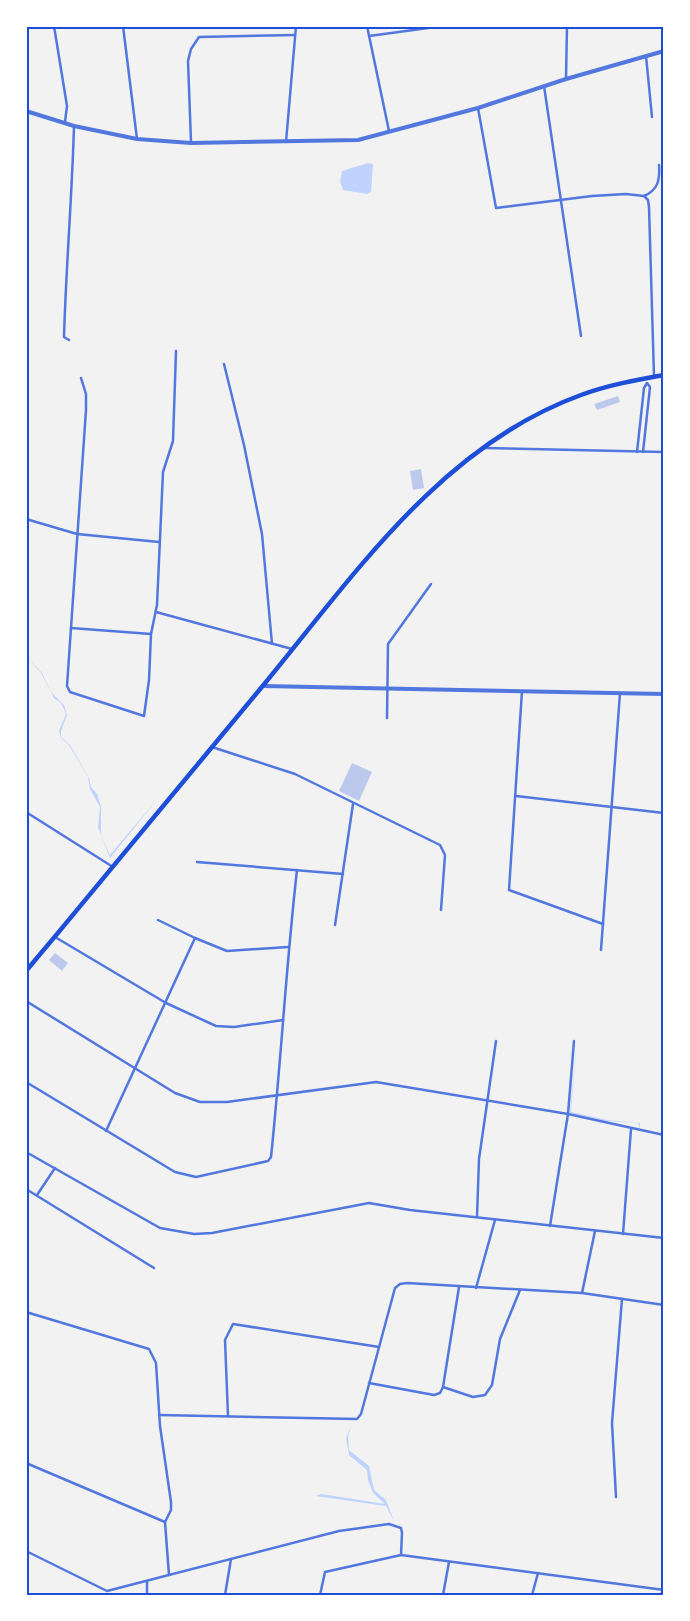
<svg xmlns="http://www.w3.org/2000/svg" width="690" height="1621" viewBox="0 0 690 1621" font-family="'Source Sans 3',sans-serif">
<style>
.water{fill:#bfd3fe}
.building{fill:#bdc9ec}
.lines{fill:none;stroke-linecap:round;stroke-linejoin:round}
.minor{stroke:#5277de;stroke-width:2.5}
.tertiary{stroke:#5277de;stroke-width:4}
.primary{stroke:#1d4ed8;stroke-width:4.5}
.trunk{stroke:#1d4ed8;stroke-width:4.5}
.neatline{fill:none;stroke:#1d4ed8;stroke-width:2}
</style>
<rect width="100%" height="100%" fill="#f2f2f2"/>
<!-- water -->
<g class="water">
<path d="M368,163l5,1 -2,28 -4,2 -24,-4 -3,-9 2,-10z"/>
<path d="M26,656l16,17 9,19 13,13 3,10 -6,16v6l9,8 19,33 2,9 6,7 4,13v28l9,20 49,-58 -49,61 -12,-31 2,-20 -10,-18 -2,-12 -19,-32 -8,-7 -2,-7 7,-17 -2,-5 -3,-6 -7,-5 -13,-25z"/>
<path d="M577,1040l-6,72 36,8 33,3v6l-2,-6 -31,-2 -37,-8z"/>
<path d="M351,1427l-3,10 1,13 20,16 5,24 12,10 8,21 -8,-15 -70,-10 5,-2 64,10 -12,-11 -5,-13 -1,-10 -18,-15 -3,-17z"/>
</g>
<!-- building -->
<g class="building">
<path d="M618,396l2,6 -23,8 -3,-6z"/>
<path d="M421,469l3,19 -11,2 -3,-19z"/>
<path d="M352,763l20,9 -13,29 -20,-10z"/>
<path d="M55,953l13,10 -6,8 -13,-11z"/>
</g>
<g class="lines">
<!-- minor -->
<g class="minor">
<path d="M54,26l13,80 -2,16"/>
<path d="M123,26l14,113"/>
<path d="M367,26l22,105"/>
<path d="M369,36l74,-10"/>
<path d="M646,56l6,61"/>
<path d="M566,79l1,-53"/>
<path d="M544,86l37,250"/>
<path d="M478,108l18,100 96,-12 34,-2 18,2"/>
<path d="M191,142l-3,-81 3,-12 8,-12 96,-2"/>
<path d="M286,142l10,-116"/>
<path d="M69,340l-5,-3c2,-70 8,-140 10,-211"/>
<path d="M224,364l20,81 18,89 10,110"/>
<path d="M654,376l-5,-169 -1,-7 -4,-4c14,-6 16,-16 15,-31"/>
<path d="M81,378l5,16v16l-19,276 3,6 74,24 5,-36 2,-46 6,-29 6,-133 10,-31 3,-90"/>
<path d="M484,448l180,4"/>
<path d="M637,452l7,-64 3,-5"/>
<path d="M643,452l7,-65 -3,-4"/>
<path d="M26,519l51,15 82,8"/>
<path d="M156,612l136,37"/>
<path d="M71,628l80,6"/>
<path d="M522,691l-13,199 94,34"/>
<path d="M387,718l1,-74 43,-60"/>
<path d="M212,747l83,27 145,71 5,10 -4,55"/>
<path d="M516,796l148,17"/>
<path d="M26,812l87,55"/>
<path d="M197,862l146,12"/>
<path d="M335,925l18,-121"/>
<path d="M55,937l111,66 50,23 18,1 49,-7"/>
<path d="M195,938l32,13 61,-4"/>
<path d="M601,950l19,-257"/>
<path d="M26,1001l149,92 25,9h27l149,-20 192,32 96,21"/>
<path d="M26,1082l149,90 21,5 72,-16 3,-4c10,-95 15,-191 26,-287"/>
<path d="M106,1131l89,-193 -37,-18"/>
<path d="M26,1152l134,76 34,6 18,-1 157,-30 41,7 254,28"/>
<path d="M26,1189l128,79"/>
<path d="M37,1195l18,-27"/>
<path d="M477,1217l2,-58 17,-118"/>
<path d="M550,1226l18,-112 6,-73"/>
<path d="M623,1234l8,-105"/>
<path d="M476,1288l19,-68"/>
<path d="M582,1293l13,-62"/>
<path d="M26,1312l123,37 7,14 4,63 11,76v8l-6,12 4,53"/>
<path d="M369,1383l65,12 6,-2 3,-6 30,10 12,-2 7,-10 8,-46 20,-49"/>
<path d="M443,1387l16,-100"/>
<path d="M159,1415l198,4 4,-5 34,-126 5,-4 7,-1 175,10 82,12"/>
<path d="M228,1416l-3,-76 8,-16 146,23"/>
<path d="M26,1463l139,59"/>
<path d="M616,1497l-4,-74 10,-124"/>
<path d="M26,1551l81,40 232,-60 50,-7 12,4 1,5 -1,22"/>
<path d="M147,1582v13"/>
<path d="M225,1595l6,-36"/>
<path d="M320,1595l5,-23 76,-17 263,35"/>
<path d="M443,1595l6,-33"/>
<path d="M532,1595l6,-22"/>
</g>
<!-- tertiary -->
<g class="tertiary">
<path d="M26,111l48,15 63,13 54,4 167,-3 120,-32 88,-29 98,-28"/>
<path d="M263,686l401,8"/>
</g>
<!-- primary -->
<path class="primary" d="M662,1595l2,-4"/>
<!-- trunk -->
<path class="trunk" d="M26,971c79,-94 157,-189 235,-283 92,-111 179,-242 320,-293 27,-10 55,-15 83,-20"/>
</g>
<!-- border -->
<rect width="690" height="1621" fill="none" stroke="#ffffff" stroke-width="55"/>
<rect x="28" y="28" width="634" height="1566" class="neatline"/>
</svg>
